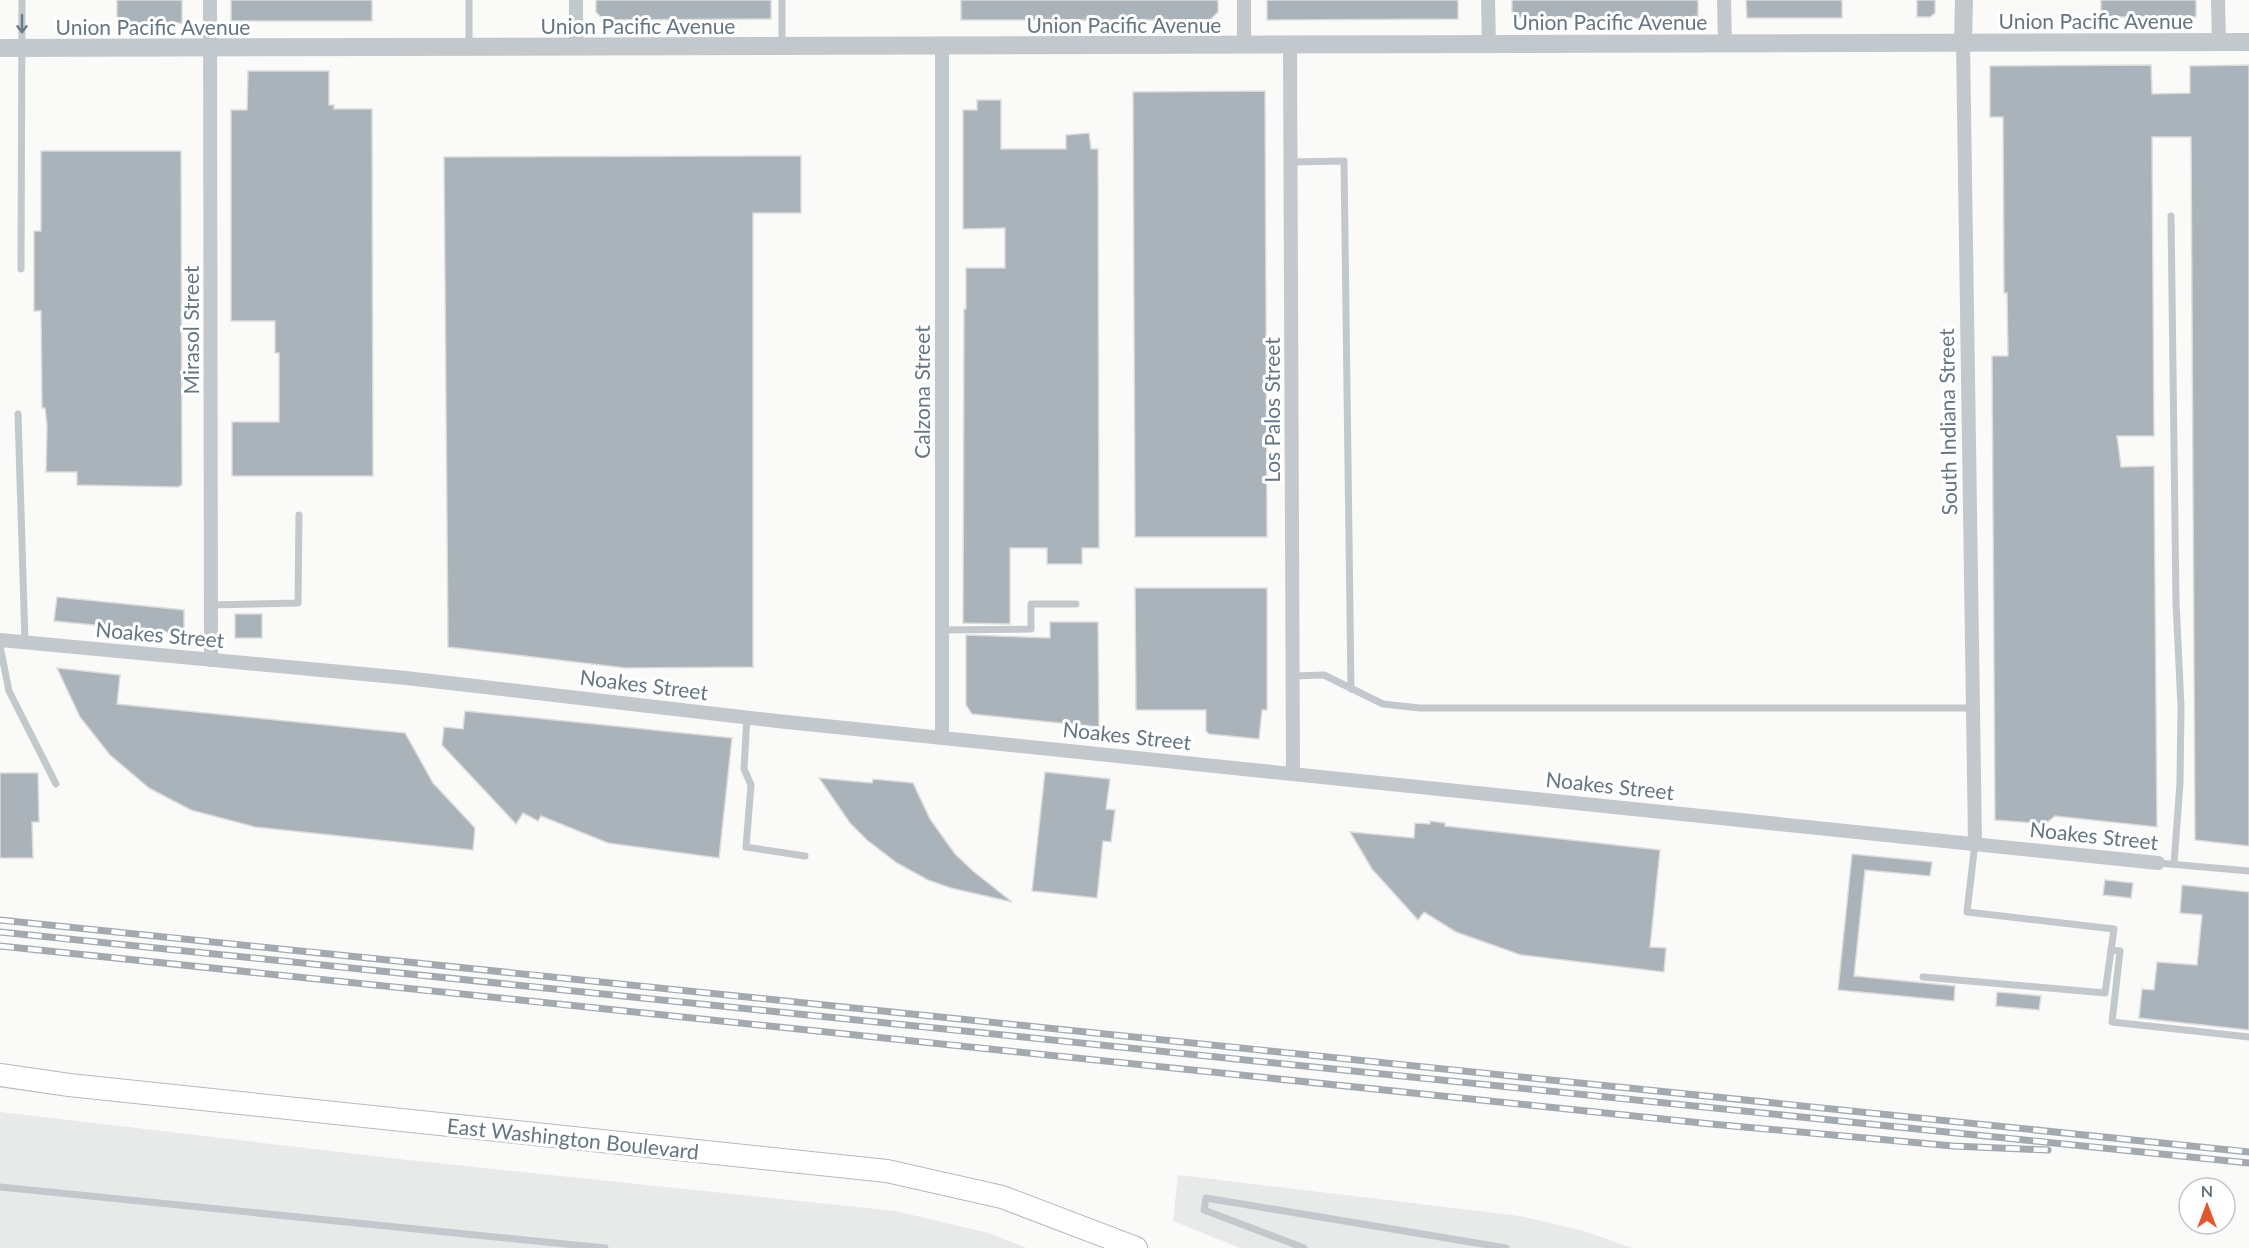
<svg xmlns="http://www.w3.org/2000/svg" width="2249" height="1248" viewBox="0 0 2249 1248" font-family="Lato,sans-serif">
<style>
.built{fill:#e8e9e9}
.building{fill:#aab3b9;stroke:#dcdcda;stroke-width:1.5}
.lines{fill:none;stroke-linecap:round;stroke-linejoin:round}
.primary-casing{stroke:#b5babe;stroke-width:24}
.service{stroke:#c3c8cc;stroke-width:7}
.minor{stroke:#c3c8cc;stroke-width:14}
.tertiary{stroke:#c3c8cc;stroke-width:18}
.primary{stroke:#fff;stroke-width:22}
.rail-casing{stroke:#a2aab0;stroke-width:7}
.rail{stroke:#fff;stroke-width:4.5;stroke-dasharray:14;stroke-linecap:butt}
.oneway{stroke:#6a7a87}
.labels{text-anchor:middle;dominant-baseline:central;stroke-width:6;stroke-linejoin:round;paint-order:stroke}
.street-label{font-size:21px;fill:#657683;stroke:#fff}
</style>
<rect width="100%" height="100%" fill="#fafaf8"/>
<!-- built -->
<g class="built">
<path d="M0,1112l408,48 487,51 94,22 38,15h-1027z"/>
<path d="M1178,1175l342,41 64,15 48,17h-392l-67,-27z"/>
</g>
<!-- building -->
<g class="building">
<rect x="117" y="0" width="65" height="23"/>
<rect x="231" y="0" width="141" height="21"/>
<path d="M596,0h175v19l-167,1 -8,-8z"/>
<path d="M961,0h257v12l-8,8h-249z"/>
<path d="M1267,0h191v19l-191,1z"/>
<path d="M1512,0h186v16l-23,3 -163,-2z"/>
<path d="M1746,0h96v18h-95z"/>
<path d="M1917,0h18v13l-5,4h-13z"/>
<rect x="2101" y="0" width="95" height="17"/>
<path d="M2151,65l1,29 38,-1v-27l59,-1v781l-54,-6 -4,-703h-39l2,299h-37l4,31 33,-1 3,361 -102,-11 -10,8 -50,-4 -3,-464h16l-1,-63h-3l-1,-176h-13v-51z"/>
<path d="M248,71h81v34h5v4h38l1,367h-141v-54h47v-69h-4v-32h-44v-211h16z"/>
<path d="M1265,91l2,446h-132l-2,-445z"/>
<path d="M977,100h24v49h65v-14l23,-2 2,16h7l1,399h-17v16h-35v-16h-37v76l-47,-1 1,-314h2v-41h39v-40l-42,1v-119h14z"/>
<path d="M41,151h140l1,334 -4,2 -101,-2v-13h-31l1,-46 -2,-18h-3l-1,-97h-7v-80h7z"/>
<path d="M801,156v57h-48v454l-127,1 -178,-21 -4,-490z"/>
<path d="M1135,588h132v122h-5l-3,29 -50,-5 -3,-3v-21h-70z"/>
<path d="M57,597l127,13v24l-130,-13z"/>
<rect x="235" y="614" width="27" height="24"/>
<path d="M1050,622h48l1,105 -127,-13 -6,-9v-70l84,3z"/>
<path d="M57,668l63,7 -3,29 288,29 28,50 42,45 -2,22 -218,-23 -64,-17 -42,-22 -39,-33 -30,-38z"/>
<path d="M465,711l267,27 -13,120 -111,-15 -67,-27 -3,5 -15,-8 -7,11 -74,-79 2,-18 19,2z"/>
<path d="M1045,772l65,7 -4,30 9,1 -4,32 -8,-1 -6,57 -65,-7z"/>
<path d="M0,773h38l1,49h-7l1,36h-33z"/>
<path d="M819,778l53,5 1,-4 40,4 17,36 25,35 18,17 39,31 -61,-14 -23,-8 -31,-17 -30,-23 -17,-17z"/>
<path d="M1430,821l15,2v3l215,24 -10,97 16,1 -2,24 -143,-17 -65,-23 -32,-20 -6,8 -46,-51 -22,-37 64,6 1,-15 15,1z"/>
<path d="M1852,854l80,8 -2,14 -65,-6 -11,106 101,10 -1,15 -116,-11z"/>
<path d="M2105,880l28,3 -2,15 -28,-3z"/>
<path d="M2182,885l67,7v138l-110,-12 3,-29 12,1 3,-28 40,3 5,-50 -22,-2z"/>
<path d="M1997,992l44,4 -2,14 -43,-4z"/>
</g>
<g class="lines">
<!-- primary casing -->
<g class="primary-casing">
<path id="primary" d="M0,1075l69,10 818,86 115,26 134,51"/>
</g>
<!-- service -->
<g class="service">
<path d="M469,0v45"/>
<path d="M782,45v-45"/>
<path d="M1290,162l54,-1 7,528"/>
<path d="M2171,216l5,386 5,105 -1,76 -6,81"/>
<path d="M21,269l1,-269"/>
<path d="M18,414l7,228"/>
<path d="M210,605l88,-2 1,-88"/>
<path d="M942,630l89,-1v-25h45"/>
<path d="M0,646l9,45 47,93"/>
<path d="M1293,676l31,-1 59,29 37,4h553"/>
<path d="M747,717l-3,52 7,16 -5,62 59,9"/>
<path d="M2158,863l91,8"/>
<path d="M2111,950l9,1 -8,71 137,15"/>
<path d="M1923,977l182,16 9,-64 -147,-17 8,-69"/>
<path d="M0,1187l605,61"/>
<path d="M1304,1248l-100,-38 2,-12 300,50"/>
</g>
<!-- minor -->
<g class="minor">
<path d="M210,0l1,660"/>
<path d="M576,0v47"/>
<path d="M1244,0v46"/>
<path d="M1488,0l1,44"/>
<path d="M1724,0l1,43"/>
<path d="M2218,0l1,42"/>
<path d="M1963,43l12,800"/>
<path d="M1290,46l3,728"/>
<path d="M942,47v689"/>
<path d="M0,640l406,38 371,43 1381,142"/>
</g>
<!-- tertiary -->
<g class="tertiary">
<path d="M1963,43l1,-43"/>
<path d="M0,48l2249,-6"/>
</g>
<!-- primary -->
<use href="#primary" class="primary"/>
<!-- rail casing -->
<g class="rail-casing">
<g id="rail">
<path d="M0,920l2249,232"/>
<path d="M0,932l2249,231"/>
<path d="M0,946l1711,178 242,22 95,4"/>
</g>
</g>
<!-- rail -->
<use href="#rail" class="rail"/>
</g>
<!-- one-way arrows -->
<defs><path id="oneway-shaft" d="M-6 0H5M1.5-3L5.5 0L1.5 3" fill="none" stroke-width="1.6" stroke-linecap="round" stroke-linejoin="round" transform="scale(1.5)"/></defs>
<use class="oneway" href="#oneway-shaft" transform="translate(22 24) rotate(90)"/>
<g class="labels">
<!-- street labels -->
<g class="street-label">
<text x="2096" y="20">Union Pacific Avenue</text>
<text x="1610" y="21">Union Pacific Avenue</text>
<text x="1124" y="24">Union Pacific Avenue</text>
<text x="638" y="25">Union Pacific Avenue</text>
<text x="153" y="26">Union Pacific Avenue</text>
<text transform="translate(190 330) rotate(-90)">Mirasol Street</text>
<text transform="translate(921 392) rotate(-90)">Calzona Street</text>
<text transform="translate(1271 410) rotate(-90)">Los Palos Street</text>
<text transform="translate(1947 422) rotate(-91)">South Indiana Street</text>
<text transform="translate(160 634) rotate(5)">Noakes Street</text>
<text transform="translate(644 684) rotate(7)">Noakes Street</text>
<text transform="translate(1127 735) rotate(6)">Noakes Street</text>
<text transform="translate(1610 785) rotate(6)">Noakes Street</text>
<text transform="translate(2094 835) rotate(6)">Noakes Street</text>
<text transform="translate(573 1138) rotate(6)">East Washington Boulevard</text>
</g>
</g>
<!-- north arrow -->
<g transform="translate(2207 1206)"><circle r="28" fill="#ffffff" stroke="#c1c8cd" stroke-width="1.5"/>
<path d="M0-4.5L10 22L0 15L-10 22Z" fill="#e4572e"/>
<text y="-9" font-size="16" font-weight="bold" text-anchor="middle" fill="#657683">N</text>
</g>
</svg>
